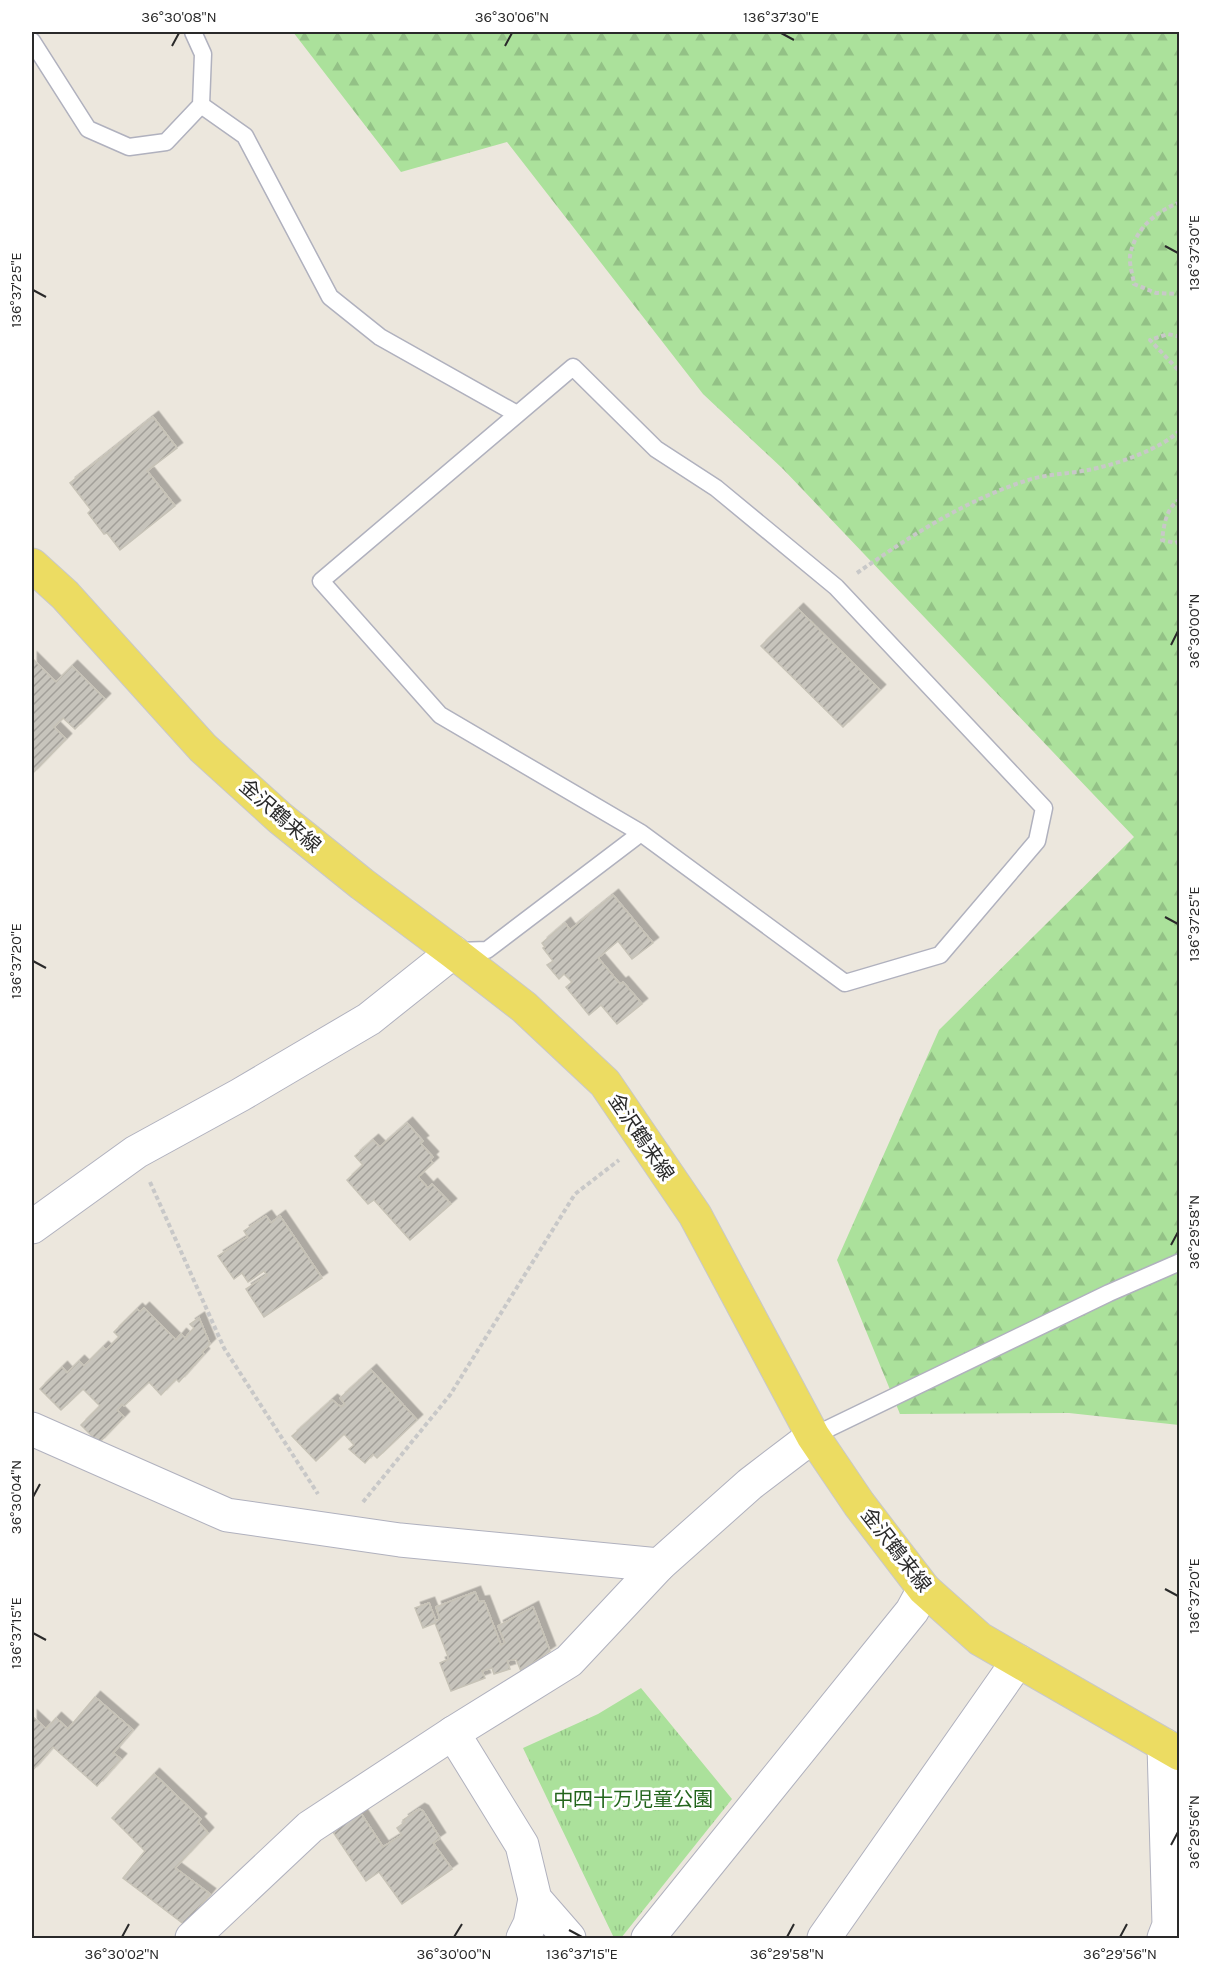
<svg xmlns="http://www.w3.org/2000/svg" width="1211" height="1970" viewBox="0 0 1211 1970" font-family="Karla,'Noto Sans JP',sans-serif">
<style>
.grass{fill:url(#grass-tufts)}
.forest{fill:url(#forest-firs)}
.building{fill:url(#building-hatch);stroke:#c7c3b7;stroke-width:1.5;filter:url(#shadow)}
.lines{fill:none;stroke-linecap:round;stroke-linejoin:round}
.service-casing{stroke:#b0b1be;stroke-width:19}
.minor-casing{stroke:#b0b1be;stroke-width:35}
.primary-casing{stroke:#c8c8c8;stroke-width:35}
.path{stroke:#c8c8c8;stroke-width:4;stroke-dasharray:4.5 3;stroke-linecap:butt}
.service{stroke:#fff;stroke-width:16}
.minor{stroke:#fff;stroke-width:33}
.primary{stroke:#ecdc62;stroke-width:33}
.ticks{fill:none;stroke:#2a2a2a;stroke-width:2}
.labels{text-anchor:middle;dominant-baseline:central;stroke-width:6;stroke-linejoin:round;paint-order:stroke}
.street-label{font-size:20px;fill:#2a2a2a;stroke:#fff}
.park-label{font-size:20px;fill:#23651c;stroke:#fff}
.neatline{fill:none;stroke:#2a2a2a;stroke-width:2}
.ticks-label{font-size:15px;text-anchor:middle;fill:#2a2a2a}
</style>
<defs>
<pattern id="grass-tufts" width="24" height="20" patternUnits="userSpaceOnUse" patternTransform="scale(1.5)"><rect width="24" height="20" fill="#abe19b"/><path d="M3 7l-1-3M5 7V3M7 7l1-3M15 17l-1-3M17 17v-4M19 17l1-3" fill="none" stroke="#93c186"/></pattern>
<pattern id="forest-firs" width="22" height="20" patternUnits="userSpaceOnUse" patternTransform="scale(1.5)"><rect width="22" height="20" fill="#abe19b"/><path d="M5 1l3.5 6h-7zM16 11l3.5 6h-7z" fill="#93c186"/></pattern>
<pattern id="building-hatch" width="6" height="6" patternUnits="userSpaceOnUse" patternTransform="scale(1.5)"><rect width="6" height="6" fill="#c7c4bc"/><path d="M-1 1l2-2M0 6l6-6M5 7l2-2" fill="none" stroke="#a29f99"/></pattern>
<filter id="shadow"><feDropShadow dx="5.5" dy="-5.5" stdDeviation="0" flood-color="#0004"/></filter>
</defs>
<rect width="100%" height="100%" fill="#ece7dd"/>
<!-- grass -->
<path class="grass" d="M641,1688l91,111 -111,139h-7l-91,-190 75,-34z"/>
<!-- forest -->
<path class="forest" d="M293,32h886v1393l-110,-12 -169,1 -63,-154 102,-230 195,-193 -351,-368 -80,-75 -196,-252 -106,30z"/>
<!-- building -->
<g class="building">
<path d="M153,417l24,31 -30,23 28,35 -55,44 -13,-17 -3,1 -16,-21 3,-3 -21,-27z"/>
<path d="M798,609l82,81 -37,37 -82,-81z"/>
<path d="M32,658l24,24 16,-16 33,33 -30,30 -12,-11 -9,9 12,12 -34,35z"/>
<path d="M613,895l40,48 -21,16 -14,-18 -20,17 22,26 3,-2 19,22 -25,20 -16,-19 -12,10 -23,-28 6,-5 -8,-8 -5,5 -12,-14 6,-4 -10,-13 2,-1 -3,-4 23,-20 5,7z"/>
<path d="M407,1123l16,18 -3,2 13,14 -3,3 3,3 -15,14 10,11 4,-4 19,20 -41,36 -36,-40 -6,4 -21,-24 16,-15 -8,-9 18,-16 7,7z"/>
<path d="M266,1216l5,7 9,-7 42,62 -58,39 -18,-28 21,-14 -3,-4 -16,11 -6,-9 -8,6 -16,-23 30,-19 -4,-6z"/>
<path d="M144,1308l32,32 5,-6 4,4 9,-10 -4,-4 9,-6 11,26 -8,8 2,2 -25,28 -3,-3 -15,16 -12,-13 -25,24 -2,-2 -5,6 7,7 -25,26 -18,-18 19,-19 -17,-17 -22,21 -21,-21 22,-22 5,6 12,-12 5,5 19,-19 3,3 13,-13 -5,-5 23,-23 3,3z"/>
<path d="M371,1370l46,50 -40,38 -4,-4 -8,9 -16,-14 5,-4 -10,-11 -28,27 -24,-25 40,-36 9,7 4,-3 -5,-6z"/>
<path d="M475,1592l4,10 5,-1 17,44 4,-2 -7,-17 35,-19 17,44 -29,20 -5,-12 -9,2 3,8 -16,5 -2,-6 -10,3 3,7 -34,13 -11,-28 9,-4 -14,-36 -12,5 -8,-20 14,-5 7,18 4,-2 -4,-12z"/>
<path d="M95,1697l38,33 -20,23 8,6 -24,27 -44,-39 -21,24v-55l14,13 10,-11 12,11z"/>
<path d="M154,1774l47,45 -3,3 10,11 -33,35 35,26 -25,31 -62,-47 22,-27 -33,-33z"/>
<path d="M419,1809l4,2 17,27 -7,5 19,26 -50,35 -23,-32 -13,9 -33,-49 27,-20 23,35 19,-12 -5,-7 8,-6 -2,-2z"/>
</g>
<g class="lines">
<!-- service casing -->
<g class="service-casing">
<g id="service">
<path d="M32,41l56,88 41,18 37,-5 35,-37 2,-51 -10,-22"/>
<path d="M201,105l44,31 85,161 50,40 137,77"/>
<path d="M457,951l30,-1 154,-117 204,150 95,-28 97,-114 7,-33 -208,-221 -120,-99 -60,-39 -83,-82 -252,214 119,134 201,118"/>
<path d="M813,1436l296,-143 71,-31"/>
</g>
</g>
<!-- minor casing -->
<g class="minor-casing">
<g id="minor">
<path d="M32,1227l104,-75 104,-57 129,-76 84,-67"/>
<path d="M32,1429l195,86 173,25 259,25"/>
<path d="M453,1733l69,112 13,54 34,39"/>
<path d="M1164,1745l5,180 -5,13"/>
<path d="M192,1938l118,-111 143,-94 116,-72 90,-96 91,-81 63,-48"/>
<path d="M523,1938l7,-14 5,-25"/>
<path d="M648,1938l264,-327 12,-22"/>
<path d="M824,1938l194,-277"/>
</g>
</g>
<!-- primary casing -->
<g class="primary-casing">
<path id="primary" d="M32,565l33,30 138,153 77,70 82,66 91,68 71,55 81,76 90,132 118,221 46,68 65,85 56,50 200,115"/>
</g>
<!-- path -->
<g class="path">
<path d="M1180,202c-24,10 -45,26 -50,54 -1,8 3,20 4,28l22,9 24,1"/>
<path d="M1180,337l-12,-3 -18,6 30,32"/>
<path d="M1180,499c-14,9 -16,26 -18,41l13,3 5,-2"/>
<path d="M857,573c52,-36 107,-72 168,-92 20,-7 43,-7 63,-11 27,-5 74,-21 92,-40"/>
<path d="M150,1182l74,166 94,146"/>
<path d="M363,1502l87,-107 125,-201 44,-34"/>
</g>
<!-- service -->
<use href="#service" class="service"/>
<!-- minor -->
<use href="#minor" class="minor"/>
<!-- primary -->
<use href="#primary" class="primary"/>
</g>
<!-- ticks -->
<path class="ticks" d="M781,33l13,7M172,46l7,-13M505,46l7,-13M1165,246l13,7M33,290l13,7M1171,645l7,-14M1165,917l13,7M33,961l13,7M1171,1245l7,-13M33,1497l7,-13M1165,1589l13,7M33,1633l13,7M1171,1845l7,-13M569,1930l13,7M122,1937l7,-13M454,1937l8,-13M787,1937l7,-13M1120,1937l7,-13"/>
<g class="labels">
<!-- street labels -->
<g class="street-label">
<text transform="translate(280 816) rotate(41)">金沢鶴来線</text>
<text transform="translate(641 1137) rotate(56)">金沢鶴来線</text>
<text transform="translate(896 1550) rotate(52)">金沢鶴来線</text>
</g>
<!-- park labels -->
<g class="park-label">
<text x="633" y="1799">中四十万児童公園</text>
</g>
</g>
<!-- border -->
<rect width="1211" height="1970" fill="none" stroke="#ffffff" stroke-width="66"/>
<rect x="33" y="33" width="1145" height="1904" class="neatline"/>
<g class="ticks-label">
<text x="179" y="22">36°30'08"N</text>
<text x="512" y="22">36°30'06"N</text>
<text x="781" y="22">136°37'30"E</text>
<text transform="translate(1194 253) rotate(-90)" y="5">136°37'30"E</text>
<text transform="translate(16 290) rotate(-90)" y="5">136°37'25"E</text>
<text transform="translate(1194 631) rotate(-90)" y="5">36°30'00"N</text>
<text transform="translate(1194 924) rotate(-90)" y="5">136°37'25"E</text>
<text transform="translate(16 961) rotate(-90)" y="5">136°37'20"E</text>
<text transform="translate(1194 1232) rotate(-90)" y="5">36°29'58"N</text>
<text transform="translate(16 1497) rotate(-90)" y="5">36°30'04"N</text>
<text transform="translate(1194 1596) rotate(-90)" y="5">136°37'20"E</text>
<text transform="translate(16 1633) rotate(-90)" y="5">136°37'15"E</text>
<text transform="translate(1194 1832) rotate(-90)" y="5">36°29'56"N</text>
<text x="122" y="1959">36°30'02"N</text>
<text x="454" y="1959">36°30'00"N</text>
<text x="582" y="1959">136°37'15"E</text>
<text x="787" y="1959">36°29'58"N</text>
<text x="1120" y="1959">36°29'56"N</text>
</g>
</svg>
